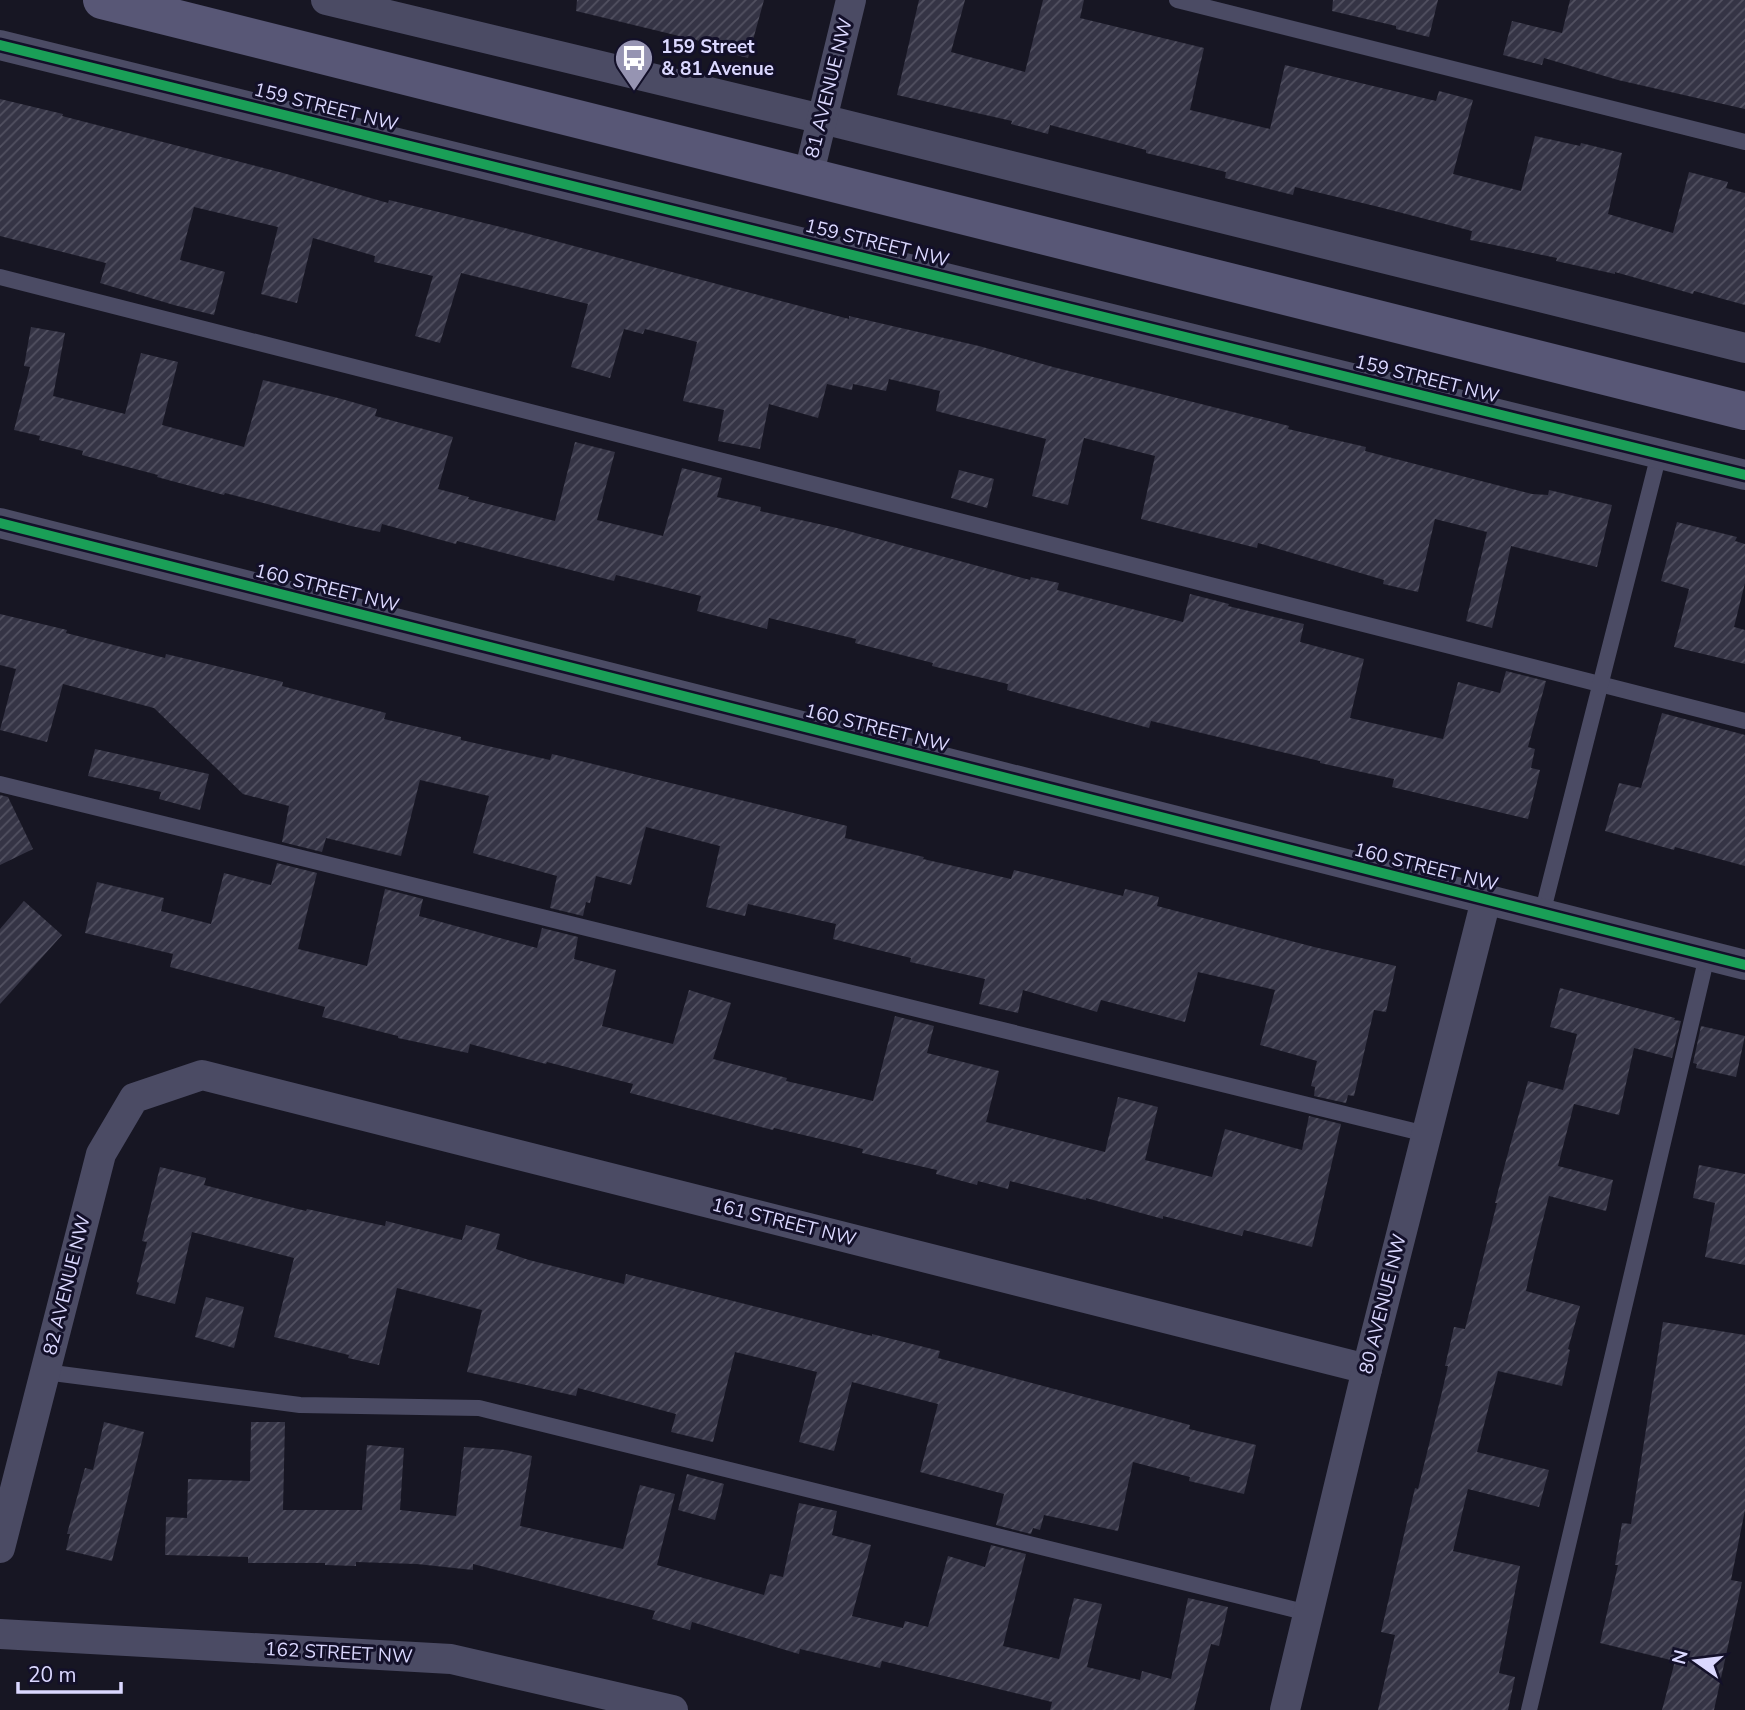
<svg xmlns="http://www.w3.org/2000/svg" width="1745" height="1710" viewBox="0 0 1745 1710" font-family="'Nunito Sans',sans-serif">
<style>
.building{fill:url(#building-hatch)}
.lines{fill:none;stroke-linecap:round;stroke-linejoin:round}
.lane{stroke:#4b4b64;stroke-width:16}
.street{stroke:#4b4b64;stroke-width:30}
.secondary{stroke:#585776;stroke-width:38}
.cycleway-casing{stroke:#131029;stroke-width:15}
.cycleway{stroke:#1a9f57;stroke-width:10}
.labels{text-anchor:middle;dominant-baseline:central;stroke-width:6;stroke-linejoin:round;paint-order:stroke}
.poi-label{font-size:19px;font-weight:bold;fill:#dbd8ff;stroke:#131029;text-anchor:start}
.street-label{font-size:19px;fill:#dbd8ff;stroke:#131029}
</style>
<defs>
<pattern id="building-hatch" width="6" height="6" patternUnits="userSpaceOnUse" patternTransform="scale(1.75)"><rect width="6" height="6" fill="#353445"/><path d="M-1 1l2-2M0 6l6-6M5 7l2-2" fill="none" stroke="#525161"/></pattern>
</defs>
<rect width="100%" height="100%" fill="#171623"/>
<!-- building -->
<g class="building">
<path d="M577,0h187l-16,58 -41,-11 1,-4 -132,-32z"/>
<path d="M919,0h46l-14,52 74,20 18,-72h41l-4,18 124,30 -14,62 80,19 15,-64 151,36 3,-10 34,9 -20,74 68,17 14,-55 45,10 1,-3 41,10 -14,61 65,19 16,-61 39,10 -2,6 19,5v112l-51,-14 -1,3 -78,-22v2l-59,-13 1,-3 -87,-18 2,-9 -97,-25 -80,-19 -2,8 -68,-17 1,-6 -80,-19v-3l-96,-25 -2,9 -37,-10 1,-3 -115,-26z"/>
<path d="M1333,0h105l-9,37 -33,-8v-3l-64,-15z"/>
<path d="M1570,0h175v109l-127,-29 -74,-22 -2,7 -39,-10 9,-34 50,12z"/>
<path d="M0,99l63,15 -1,2 221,57 105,30 1,-3 136,33 324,86v-3l130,30 74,21 236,59 -1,3 78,18 -1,4 116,30 51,13 16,1 1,-5 63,15 -15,62 -86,-21 -19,82 -26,-7 21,-89 -52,-13 -17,73 -35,-8 1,-4 -126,-37 -1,5 -116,-29 14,-63 -71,-18 -16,67 -36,-9 14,-57 -110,-28 4,-20 -51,-12 -3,12 -33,-7 -1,6 -25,-6 -9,34 -49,-14 -9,45 -42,-8 6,-31 -41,-9 14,-59 -52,-13 -2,5 -19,-5 -14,49 -39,-11 17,-63 -127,-31 -21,70 -25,-7 18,-60 -59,-14 1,-6 -62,-18 -16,65 -36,-9 17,-67 -84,-20 -14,53 45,12 -11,43 -40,-10 -74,-22 6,-20 -106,-27z"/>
<path d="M31,327l34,6 -12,63 72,18 16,-61 37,9 -16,63 82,22 19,-67 75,18 39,11 -2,7 78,21 -15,52 31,8 -1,2 87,22 20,-79 40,10 -18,68 66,16 19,-68 40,10 -5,19 44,10 -1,4 77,17 193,52 1,-3 28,6 -2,7 126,32 7,-28 39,10 -1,2 76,18 -4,18 64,17 -14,59 93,21 15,-57 42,11 6,-22 40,10 -18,66 7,2 -4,19 9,2 -12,49 -136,-32 2,-8 -74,-16v-2l-169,-40 -2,7 -142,-38 1,-6 -76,-18 1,-3 -78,-20 1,-4 -87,-21 -2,11 -70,-18 4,-15 -85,-21 -2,6 -157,-40 -1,3 -74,-20 -2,8 -29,-6 -126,-33 -1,2 -67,-18 1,-2 -76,-20 1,-4 -44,-11 1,-4 -26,-6 16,-63 -6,-1z"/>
<path d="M959,470l35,9 -7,29 -36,-10z"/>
<path d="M1677,522l60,15 -2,4 10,3v39l-11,44 11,3v34l-71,-17 15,-58 -28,-8z"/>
<path d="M0,614l67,16 -1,3 99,25 1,-4 117,28 -1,4 104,27 -2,6 77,18v3l89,20 2,-6 295,72 -2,12 79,19 -1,2 88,20 3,-9 109,26 2,-7 34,8 -2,9 157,41 82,19 -10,46 -12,-2 -20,86 -6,-1 -2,8 -32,-7 1,-9 -4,-1 6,-25 -57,-16 15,-55 -77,-18 -13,50 -84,-22 -4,12 -74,-22 -5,23 -39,-9 6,-25 -75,-17 1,-4 -78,-19 3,-15 -88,-20 -3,12 -39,-9 14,-61 -74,-19 -15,58 -35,-9 -6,27 -4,-1 -3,14 -33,-8 7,-32 -84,-23 16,-57 -69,-16 -19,76 -75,-18 -4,14 -40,-10 7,-36 -46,-12 -89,-86 -91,-24 -16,58 -47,-12 16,-61 -16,-4z"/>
<path d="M1662,713l83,22v131l-70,-19 -1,3 -69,-19 14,-48 22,5z"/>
<path d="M95,749l114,25 -9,36 -41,-11 2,-7 -73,-16z"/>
<path d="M0,795l8,2 25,52 -33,16z"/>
<path d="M277,863l40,10 -19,76 69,17 18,-77 38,10 -4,17 118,32 5,-20 36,9 -4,22 42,11 -14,56 71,18 16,-54 42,13 -18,56 74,19 -1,3 87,20 22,-85 39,10 -7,27 72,18 -13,51 119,30 13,-55 40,10 -13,53 67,17 13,-48 77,21 7,-34 32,8 -29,123 -68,-17 -2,6 -79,-20v3l-77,-21v2l-76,-19 -2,8 -30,-8 -1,4 -41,-11 1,-4 -75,-17 1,-4 -89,-21 -1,2 -143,-37 3,-9 -86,-22 -1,2 -76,-20 -2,9 -70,-15v-2l-76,-19 3,-10 -155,-40 3,-13 -88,-21 12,-51 67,16 -3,13 50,13 13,-51 47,12z"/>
<path d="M24,901l38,34 -62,69v-75z"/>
<path d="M1560,988l115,30 -1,2 7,1 -9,37 -38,-10 -15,67 -45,-11 -16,62 55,14 -7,31 -57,-15 -15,59 -8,36 54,15 -12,43 2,1 -8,36 -64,-15 -21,81 72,18 -10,37 -71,-18 -15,62 67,15 -21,107 16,4 -7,33h-130l17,-75 -14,-3 34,-144 3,1 23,-93 7,-30h-3l9,-39 11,2 32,-126h-2l10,-39 23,-83 35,9 14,-56 -27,-7z"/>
<path d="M1701,1026l44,10 -9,41 -40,-9 1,-4 -4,-1z"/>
<path d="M1699,1165l46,9v91l-40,-8 10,-54 -22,-5z"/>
<path d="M160,1167l46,11 -2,7 102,26 1,-2 78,17 1,-5 76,19 4,-15 34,9 -4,15 33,11 95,24 2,-10 246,62v-2l68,17 -2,7 252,67 -1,4 67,16 -12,49 -55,-13 1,-4 -57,-15 -15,69 -74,-16 -4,15 -7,-2 -2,6 -35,-9 8,-31 -84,-22 18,-68 -86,-22 -18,69 -35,-9 18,-70 -82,-20 -22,90 -42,-10 5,-18 -98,-26 -2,8 -109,-24 15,-62 -85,-22 -18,77 -31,-7 1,-3 -75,-18 20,-79 -102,-26 -17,72 -39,-10 3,-11 -2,-1 10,-40 -5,-1z"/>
<path d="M206,1297l38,10 -10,41 -39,-11z"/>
<path d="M1663,1322l82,13v175l-14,70 11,2 -28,128h-52l13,-49 -75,-18 18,-78h-3l7,-42 9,1z"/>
<path d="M104,1422l40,10 -32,129 -46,-11 4,-16h-3l18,-66 8,2z"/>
<path d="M251,1422h34l-2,88h79l5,-65 37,3 -4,62 56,6 8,-69 41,3 27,6 -12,70 103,23 17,-64 35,9 -18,71 107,30 6,-21 13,3 16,-74 38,8 -5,24 39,10 -19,71 51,12 2,-7 23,6 20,-71 37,11 6,-22 35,9 -23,92 56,13 15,-61 28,6 -15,63 53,13 2,-9 29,8 17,-81 40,9 -9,39 -8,-2 -17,66h-144l2,-8 -170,-41 -2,7 -80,-19 -1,5 -107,-32 -2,8 -38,-11 3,-8 -182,-47v6l-56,-6 -61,-2v4l-31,-1v-2h-77v-6l-83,-2 1,-38 21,1 1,-39 62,2z"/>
<path d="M687,1474l37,10 -9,36 -37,-10z"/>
</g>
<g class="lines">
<!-- lane -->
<g class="lane">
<path d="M1177,0l568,142"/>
<path d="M0,277l1745,444"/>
<path d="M0,784l1426,350"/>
<path d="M1542,914l117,-460"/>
<path d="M45,1372l255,33 179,3 829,205"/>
<path d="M1529,1710l178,-754"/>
</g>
<!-- street -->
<g class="street">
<path d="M326,0l496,119 923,229"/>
<path d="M0,45l1745,430"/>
<path d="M808,177l43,-177"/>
<path d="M0,523l1745,442"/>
<path d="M0,1548l101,-394 33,-56 68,-23 1165,294"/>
<path d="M0,1634l451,25 222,51"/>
<path d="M1285,1710l82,-341 119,-469"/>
</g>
<!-- secondary -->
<path class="secondary" d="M102,0l1643,411"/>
<!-- cycleway casing -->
<g class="cycleway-casing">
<g id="cycleway">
<path d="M0,45l1745,430"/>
<path d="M0,523l1745,442"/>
</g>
</g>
<!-- cycleway -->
<use href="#cycleway" class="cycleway"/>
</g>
<!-- icons -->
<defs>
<g id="bus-pin" transform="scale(2.0125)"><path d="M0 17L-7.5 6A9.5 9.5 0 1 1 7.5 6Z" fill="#9694b2" stroke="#131029"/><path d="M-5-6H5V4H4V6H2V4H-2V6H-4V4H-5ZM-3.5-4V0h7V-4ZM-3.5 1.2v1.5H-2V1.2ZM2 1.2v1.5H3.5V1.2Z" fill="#fff"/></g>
</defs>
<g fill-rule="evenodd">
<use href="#bus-pin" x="634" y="58"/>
</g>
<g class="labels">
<!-- poi labels -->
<g class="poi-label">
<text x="661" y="47">159 Street<tspan x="661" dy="22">&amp; 81 Avenue</tspan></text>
</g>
<!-- street labels -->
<g class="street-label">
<text transform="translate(829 88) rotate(-76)">81 AVENUE NW</text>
<text transform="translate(326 107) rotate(14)">159 STREET NW</text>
<text transform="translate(877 243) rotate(14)">159 STREET NW</text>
<text transform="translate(1427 379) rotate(14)">159 STREET NW</text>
<text transform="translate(327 588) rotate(14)">160 STREET NW</text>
<text transform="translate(877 728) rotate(14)">160 STREET NW</text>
<text transform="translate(1426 867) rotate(14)">160 STREET NW</text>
<text transform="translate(784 1222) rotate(14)">161 STREET NW</text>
<text transform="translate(67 1285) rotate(-76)">82 AVENUE NW</text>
<text transform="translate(1383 1304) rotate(-76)">80 AVENUE NW</text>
<text transform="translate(339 1653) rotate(3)">162 STREET NW</text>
</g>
</g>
<!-- north arrow -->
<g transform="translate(1696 1661) rotate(284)" stroke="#131029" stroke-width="5" paint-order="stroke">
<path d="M0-5L12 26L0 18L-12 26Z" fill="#dbd8ff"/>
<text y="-10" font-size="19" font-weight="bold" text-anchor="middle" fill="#dbd8ff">N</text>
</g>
<!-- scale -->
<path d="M18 1682v10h103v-10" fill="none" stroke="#dbd8ff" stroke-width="3.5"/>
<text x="28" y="1682" font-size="21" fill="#dbd8ff" stroke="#131029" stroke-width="5" paint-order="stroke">20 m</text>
</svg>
